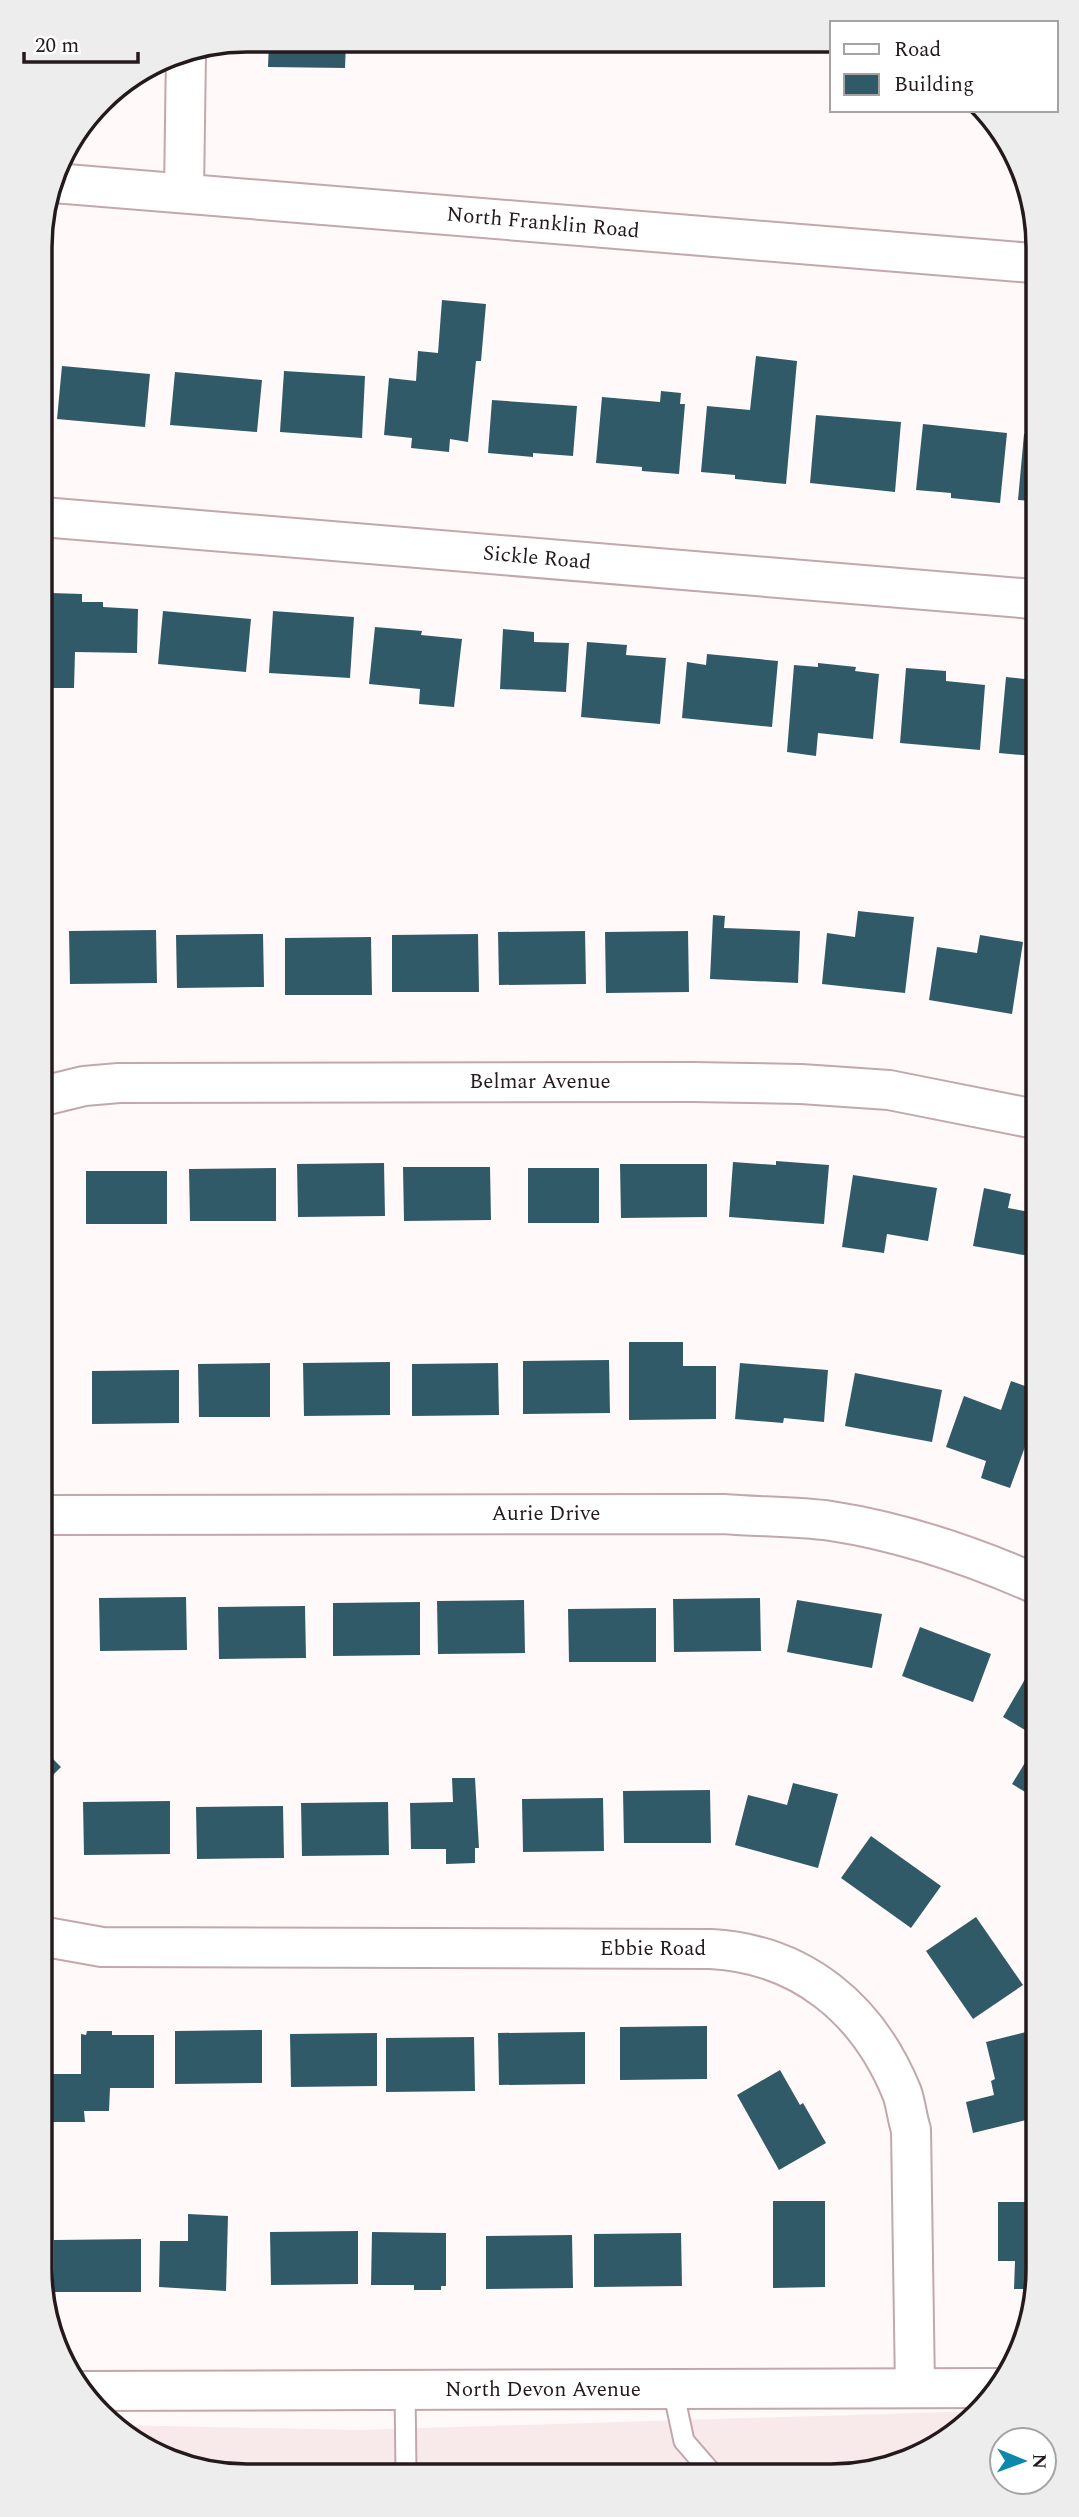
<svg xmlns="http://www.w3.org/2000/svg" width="1079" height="2517" viewBox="0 0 1079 2517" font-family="Spectral,serif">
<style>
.built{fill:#f8e9eb}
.building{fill:#315a69}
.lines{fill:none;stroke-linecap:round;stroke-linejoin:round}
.lane-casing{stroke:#c2a8ac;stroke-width:23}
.street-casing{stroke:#c2a8ac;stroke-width:42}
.secondary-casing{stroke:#c2a8ac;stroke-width:42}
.lane{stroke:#fff;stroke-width:19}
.street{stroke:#fff;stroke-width:38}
.secondary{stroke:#fff;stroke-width:38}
.labels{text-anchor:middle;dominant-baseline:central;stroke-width:7;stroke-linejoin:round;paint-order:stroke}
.street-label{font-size:21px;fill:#241a1c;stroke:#fff}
.rim{fill:none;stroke:#241a1c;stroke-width:3.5}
</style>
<rect width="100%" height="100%" fill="#fff9fa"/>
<!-- built -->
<path class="built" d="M980,2411l-34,31 -61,28 -678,3 -52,-18 -41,-30 244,5z"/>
<!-- building -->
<g class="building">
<path d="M269,40l77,1 -1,27 -77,-1z"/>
<path d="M442,300l44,4 -5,57h-5l-8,81 -18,-3 -1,13 -38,-4 1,-10 -28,-3 5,-57 27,3 2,-30 20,2z"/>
<path d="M756,356l41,5 -11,123 -51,-5v-4l-34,-3 6,-66 43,4z"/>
<path d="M62,366l88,8 -5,53 -88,-8z"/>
<path d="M284,371l81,5 -3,62 -82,-6z"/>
<path d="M175,372l87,8 -5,52 -87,-7z"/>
<path d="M661,391l20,2 -1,11h5l-6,70 -37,-3v-4l-46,-4 6,-66 58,5z"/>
<path d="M492,400l85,6 -4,50 -40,-3v4l-45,-4z"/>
<path d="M816,415l85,7 -6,70 -85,-9z"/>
<path d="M923,424l84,9 -7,70 -49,-5v-5l-35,-3z"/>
<path d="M1024,434h9v67l-15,-1z"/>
<path d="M51,593l31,1v8h21v5l35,2 -1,44 -62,-1 -1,36h-26z"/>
<path d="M163,611l88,8 -5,53 -88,-8z"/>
<path d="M273,611l81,6 -4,61 -81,-5z"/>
<path d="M375,627l47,4 -1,4 41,4 -8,68 -35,-3 1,-15 -51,-5z"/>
<path d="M503,629l31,3v10l35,1 -3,49 -66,-3z"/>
<path d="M587,642l40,3 -1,10 40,3 -6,66 -79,-7z"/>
<path d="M707,654l71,7 -6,66 -90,-9 5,-56 19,3z"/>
<path d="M818,663l38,4 -1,4 24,3 -6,65 -55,-6 -2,23 -29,-4 7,-87 24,2z"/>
<path d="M906,668l40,3v10l39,4 -5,65 -80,-7z"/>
<path d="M1006,677l27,3 1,76 -35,-3z"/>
<path d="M858,911l56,6 -9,76 -83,-9 5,-51 28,4z"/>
<path d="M713,915l12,1 -1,12 76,3 -2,52 -88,-4z"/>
<path d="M156,930l1,53 -87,1 -1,-53z"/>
<path d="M585,931l1,53 -87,1 -1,-53z"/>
<path d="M688,931l1,61 -83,1 -1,-61z"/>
<path d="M263,934l1,53 -87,1 -1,-53z"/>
<path d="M478,934l1,58h-87v-57z"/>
<path d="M980,935l43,7 -11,72 -83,-14 8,-53 40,6z"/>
<path d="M371,937l1,58h-87v-57z"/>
<path d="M776,1161l53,4 -5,59 -95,-7 4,-55 43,3z"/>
<path d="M384,1163l1,53 -87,1 -1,-53z"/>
<path d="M620,1164h87v53l-86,1z"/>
<path d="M403,1167h87l1,53 -87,1z"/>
<path d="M276,1168v53h-86l-1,-52z"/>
<rect x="528" y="1168" width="71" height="55"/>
<rect x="86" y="1171" width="81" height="53"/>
<path d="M853,1175l84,13 -9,53 -41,-7 -3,19 -42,-6z"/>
<path d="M984,1188l27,6 -3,14 27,5v44l-62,-11z"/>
<path d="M629,1342h54v24h33v53l-87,1z"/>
<path d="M1035,1358l1,39 -11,23 9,2 -24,66 -29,-10 5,-17 -40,-14 18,-51 37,14 10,-29 14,5z"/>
<path d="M609,1360l1,53 -87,1v-53z"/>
<path d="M390,1362v53l-86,1 -1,-53z"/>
<path d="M270,1363v54h-71l-1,-53z"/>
<path d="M498,1363l1,52 -87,1v-52z"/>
<path d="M740,1363l88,7 -4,52 -40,-4 -1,5 -48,-4z"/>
<path d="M179,1370v53l-87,1v-53z"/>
<path d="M855,1373l87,17 -10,52 -87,-16z"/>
<path d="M186,1597l1,53 -87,1 -1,-53z"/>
<path d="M760,1598l1,53 -87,1 -1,-53z"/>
<path d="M524,1600l1,53 -87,1 -1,-53z"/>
<path d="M797,1600l85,14 -10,54 -85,-16z"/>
<path d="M420,1602v53l-87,1v-53z"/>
<path d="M305,1606l1,52 -87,1 -1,-52z"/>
<path d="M656,1608v54h-87l-1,-53z"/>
<path d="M920,1627l71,27 -18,48 -71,-26z"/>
<path d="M1028,1674l8,5 1,58 -34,-20z"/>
<path d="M1037,1743v56l-25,-15z"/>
<path d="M45,1751l16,16 -15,15 -1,-23z"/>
<path d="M452,1778h23l4,70h-4v15l-29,1v-15h-35l-1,-46 43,-1z"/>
<path d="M793,1783l45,11 -20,74 -83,-23 13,-50 39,10z"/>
<path d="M710,1790l1,53h-87l-1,-52z"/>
<path d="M603,1798l1,53 -81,1 -1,-53z"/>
<path d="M170,1801v53l-86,1 -1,-53z"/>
<path d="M388,1802l1,53 -87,1 -1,-53z"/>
<path d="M283,1806l1,52 -87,1 -1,-52z"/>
<path d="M871,1836l70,50 -30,42 -70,-50z"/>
<path d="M976,1917l47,68 -50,34 -47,-68z"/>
<path d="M707,2026v53l-87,1v-53z"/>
<path d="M1038,2029v88l-65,16 -7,-31 28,-7 -3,-14 4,-2 -9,-37z"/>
<path d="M262,2030v53l-87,1v-53z"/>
<path d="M87,2031h25v4h42v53h-44l-1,23h-25l1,11h-37l-1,-48h34v-40l5,1z"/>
<path d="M585,2032v52l-86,1 -1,-52z"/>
<path d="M377,2033v53l-86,1 -1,-53z"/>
<path d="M474,2037l1,54 -89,1v-54z"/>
<path d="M780,2070l20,35 3,-2 23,40 -47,27 -42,-75z"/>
<path d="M773,2201h52v86l-52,1z"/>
<path d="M998,2202h40l-1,87h-23l1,-28h-17z"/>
<path d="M188,2214l40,2 -2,75 -67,-4 1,-46h28z"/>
<path d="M358,2231v53l-87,1 -1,-53z"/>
<path d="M372,2232l74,1v53h-5v4h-27v-5h-43z"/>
<path d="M681,2233l1,53 -88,1v-53z"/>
<path d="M572,2235l1,53 -87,1v-53z"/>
<path d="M141,2239v53h-87v-52z"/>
</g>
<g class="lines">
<!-- lane casing -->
<g class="lane-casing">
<g id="lane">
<path d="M405,2390l1,82"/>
<path d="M673,2390l11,51 26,30"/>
</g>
</g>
<!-- street casing -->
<g class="street-casing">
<g id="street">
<path d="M184,193l2,-141"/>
<path d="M42,517l991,82"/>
<path d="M43,1096l41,-10 35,-3 574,-1 108,2 88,6 146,29"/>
<path d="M45,1515l678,-1c36,3 72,2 108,7 72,11 139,34 205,63"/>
<path d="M46,1937l56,10 609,2c91,5 157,60 191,144 4,11 5,25 9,37l4,258"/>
<path d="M86,2391l914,-3"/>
</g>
</g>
<!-- secondary casing -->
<g class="secondary-casing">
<path id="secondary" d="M54,183l978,80"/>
</g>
<!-- lane -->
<use href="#lane" class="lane"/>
<!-- street -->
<use href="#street" class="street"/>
<!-- secondary -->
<use href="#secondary" class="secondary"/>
</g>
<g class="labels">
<!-- street labels -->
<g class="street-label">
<text transform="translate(543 223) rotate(5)">North Franklin Road</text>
<text transform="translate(537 558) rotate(5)">Sickle Road</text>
<text x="540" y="1082">Belmar Avenue</text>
<text x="546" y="1514">Aurie Drive</text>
<text x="653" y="1949">Ebbie Road</text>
<text x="543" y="2390">North Devon Avenue</text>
</g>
</g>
<!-- crop -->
<path d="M0 0H1079V2517H0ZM247 52H831A195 195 0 0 1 1026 247V2269A195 195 0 0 1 831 2464H247A195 195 0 0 1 52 2269V247A195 195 0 0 1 247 52Z" fill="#ededed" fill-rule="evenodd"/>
<path class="rim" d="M247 52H831A195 195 0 0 1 1026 247V2269A195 195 0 0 1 831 2464H247A195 195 0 0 1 52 2269V247A195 195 0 0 1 247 52Z"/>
<!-- legend -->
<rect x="830" y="21" width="228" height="91" fill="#ffffff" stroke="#a7a3a4" stroke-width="2"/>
<rect x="844" y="44" width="35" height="10" fill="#ffffff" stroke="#a7a3a4" stroke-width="2"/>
<text x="894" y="56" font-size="21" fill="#241a1c">Road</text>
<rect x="844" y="74" width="35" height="21" fill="#315a69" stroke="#a7a3a4" stroke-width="2"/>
<text x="894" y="91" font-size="21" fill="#241a1c">Building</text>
<!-- north arrow -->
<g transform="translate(1023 2461) rotate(91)"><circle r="33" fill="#ffffff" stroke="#a7a3a4" stroke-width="2"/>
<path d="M0-5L12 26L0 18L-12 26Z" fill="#0b88ab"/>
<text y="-10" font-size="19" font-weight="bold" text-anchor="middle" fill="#241a1c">N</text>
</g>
<!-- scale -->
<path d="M24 52v10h114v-10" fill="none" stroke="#241a1c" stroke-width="3.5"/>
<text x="35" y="52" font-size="21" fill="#241a1c" stroke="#ffffff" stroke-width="5" paint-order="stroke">20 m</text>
</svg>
